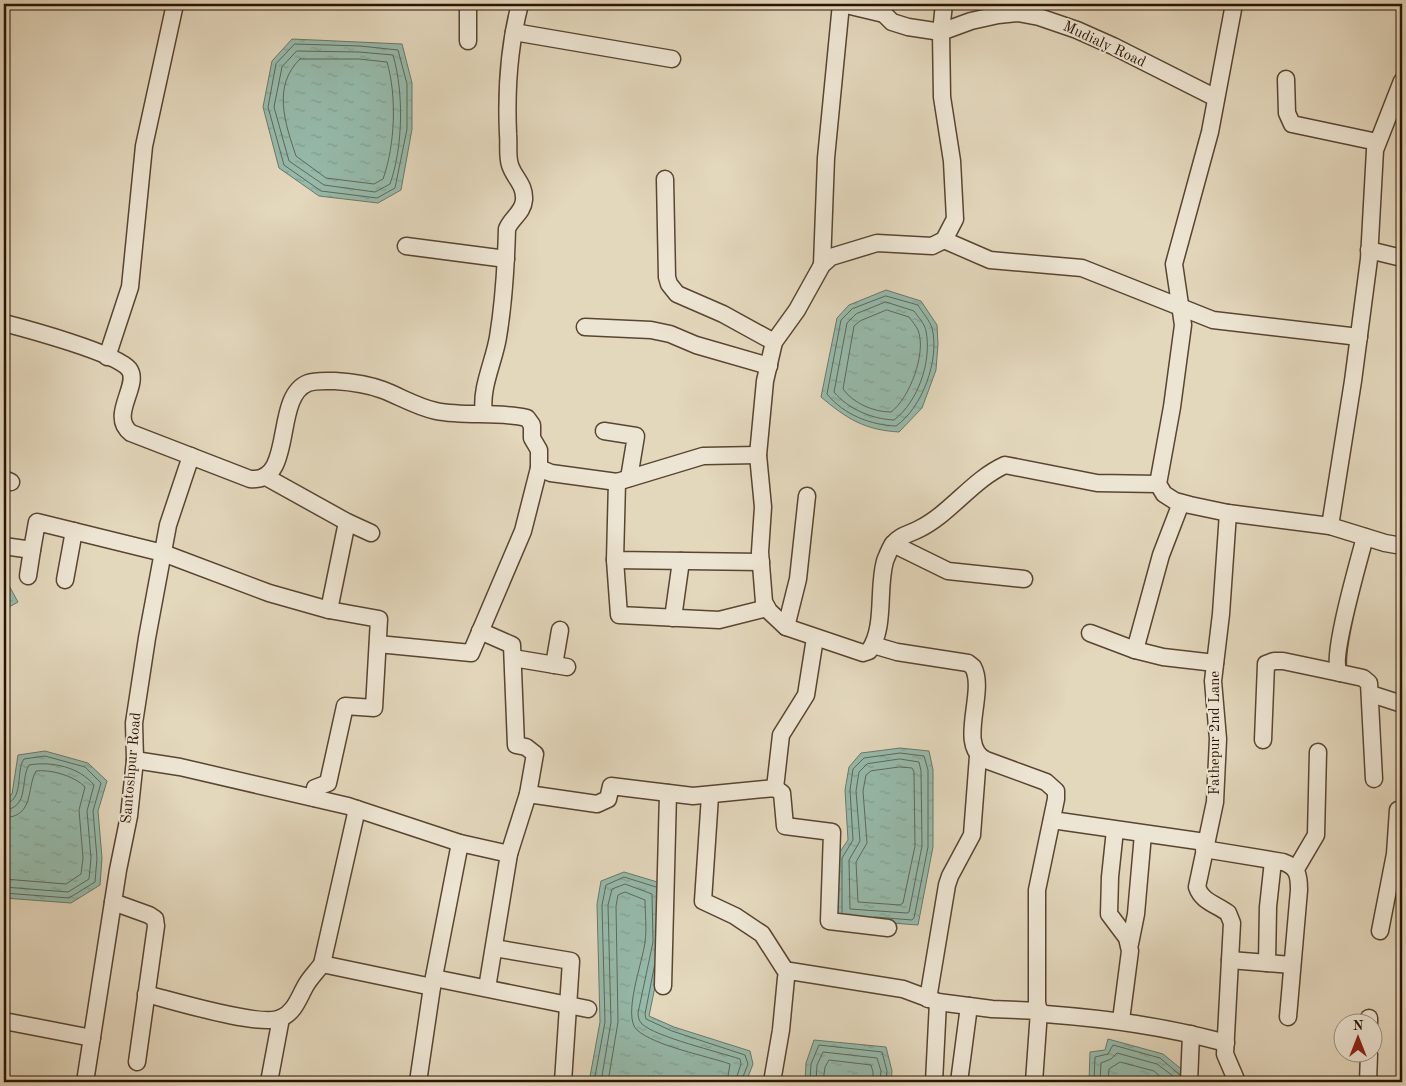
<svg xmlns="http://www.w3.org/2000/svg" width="1406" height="1086" viewBox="0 0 1406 1086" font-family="'Old Standard TT',serif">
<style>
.water{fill:url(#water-ripples);stroke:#6b7868}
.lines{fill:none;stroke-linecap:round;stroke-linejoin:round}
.shore{stroke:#606757;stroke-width:1}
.minor-casing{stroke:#594531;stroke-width:19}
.minor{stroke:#ede5d3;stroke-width:16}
.labels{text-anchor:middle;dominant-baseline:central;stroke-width:4;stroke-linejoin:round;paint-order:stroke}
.street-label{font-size:15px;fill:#2b1403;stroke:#ede5d3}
</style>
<defs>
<pattern id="water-ripples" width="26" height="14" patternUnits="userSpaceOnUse" patternTransform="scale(1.25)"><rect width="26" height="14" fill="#96baab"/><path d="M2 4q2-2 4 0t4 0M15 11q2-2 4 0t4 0" fill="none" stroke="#819f92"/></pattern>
</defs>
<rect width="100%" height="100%" fill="#e3d7bc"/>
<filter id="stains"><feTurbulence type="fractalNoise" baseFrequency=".004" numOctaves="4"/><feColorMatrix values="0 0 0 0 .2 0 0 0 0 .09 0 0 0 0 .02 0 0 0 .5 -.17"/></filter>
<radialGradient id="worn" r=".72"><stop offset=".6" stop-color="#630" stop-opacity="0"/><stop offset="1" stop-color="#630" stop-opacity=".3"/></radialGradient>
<!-- water -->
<g class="water">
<path d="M292,39l110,5 10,39v46l-11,61 -23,13 -59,-7 -40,-28 -16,-61 9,-46z"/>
<path d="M886,290l35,11 16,24 1,19 -2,26 -14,38 -23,24c-34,-2 -52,-13 -78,-35l16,-79 12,-13z"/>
<path d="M4,580l3,2 11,20 -9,5 -5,24z"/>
<path d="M900,748l29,3 4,19v77l-15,78 -81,-6v-63l11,-16 -3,-50 4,-23 12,-14z"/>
<path d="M45,751l43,12 19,18 -9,30 4,47 -2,27 -29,18 -67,-5v-98l8,-6 6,-39z"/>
<path d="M624,872l40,12v59l-15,73 25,11 76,24 3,13 -7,18h-157l11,-60 -3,-118 4,-23z"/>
<path d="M1108,1039l55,15 22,18v10h-96l1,-30 15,-2z"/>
<path d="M814,1040l72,7 6,24 -1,11h-86l1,-19z"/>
</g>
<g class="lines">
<!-- shore -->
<g class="shore">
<path d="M295,44l65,2 38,4 9,34v45l-12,59 -18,10 -56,-7 -37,-26 -16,-58 8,-43z"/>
<path d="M297,51l62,1 34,3c11,38 10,92 -3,129l-15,8 -51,-7 -35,-24 -15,-54 8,-40z"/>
<path d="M300,59h59l28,3c10,34 8,84 -4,117l-9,5 -48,-6 -30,-22c-11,-33 -24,-70 4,-97z"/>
<path d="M886,296l32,9c4,7 12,16 14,23 8,32 -10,80 -36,98 -25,-1 -52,-11 -69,-32l14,-74 11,-11z"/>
<path d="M886,302l28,9c4,6 11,13 12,20 6,30 -8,71 -32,89 -22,-1 -46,-11 -60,-28l13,-69 9,-9z"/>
<path d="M887,310l22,7c3,4 7,9 9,13 9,23 -9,69 -27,82 -18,0 -38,-9 -48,-23l11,-63 6,-5z"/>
<path d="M900,759l19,3 2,9 1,75 -13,66 -2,1 -57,-4 -1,-49 11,-19 -4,-50 3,-19 8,-8z"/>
<path d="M900,767l12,1 2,4 1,74 -12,57 -3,2 -42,-3 -2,-40 11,-19 -4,-52 3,-16 5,-4z"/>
<path d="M4,804c21,-3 11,-32 20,-45l21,-3 40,11 16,16 -8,28 4,47 -2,24 -26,16 -65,-5"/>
<path d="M4,810c26,-2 16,-31 25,-45 23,-4 50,2 65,20l-7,26 4,47 -2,21 -21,13 -64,-5"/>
<path d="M4,818c31,-2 22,-29 32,-47 14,-2 39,5 49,16l-6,23 4,48 -2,16 -15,10 -62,-5"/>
<path d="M842,913v-55l11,-18 -3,-50 3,-21 11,-11 36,-5 24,3 4,14v77l-14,71 -2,2 -37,-3"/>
<path d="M654,968l-9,46 1,5 26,12 73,24 3,9 -7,18"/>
<path d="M594,1082l11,-60 -3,-117 4,-20 18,-8 32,10"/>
<path d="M601,1082l10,-60 -3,-117 4,-16 13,-5 27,10 1,48 -15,71c0,4 1,8 4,11 14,13 77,28 98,35l1,5 -6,18"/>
<path d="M608,1082l10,-60 -2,-116 2,-11 7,-3 20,8c0,13 2,28 0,42 -2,19 -23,74 -8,88 18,16 70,26 93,34l-3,18"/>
<path d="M810,1082l1,-18 8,-19 63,7 5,19 -1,11"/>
<path d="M816,1082l1,-17 6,-13 54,6 4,13 -1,11"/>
<path d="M823,1082l2,-15 4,-7 42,5 2,7v10"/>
<path d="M1094,1082l1,-25 13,-3 5,-9 47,13 20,17"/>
<path d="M1100,1082l1,-19 10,-4 6,-6 40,11 16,12 1,6"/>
<path d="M1108,1082l1,-13 11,-7 34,9 12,11"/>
</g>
<!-- minor casing -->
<g class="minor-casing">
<g id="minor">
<path d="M842,4l42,10"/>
<path d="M881,4l3,10 8,8 16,5 33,5 30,-11 27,-6 20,-2 21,4 38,13 36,16 103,52"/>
<path d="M944,4l-3,28 1,65 10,64 3,58 -11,21 -12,6 -55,-3 -46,14 -9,8 -25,45 -23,32 -9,39 -7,74 5,52 -3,45 4,50 5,9 17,16 77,26 6,-2c17,-24 8,-62 16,-90 2,-5 5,-13 8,-17 7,-9 17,-10 26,-15 32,-16 53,-49 86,-64l92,18 61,1"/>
<path d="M1234,4l-24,128 -36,132 9,61 -11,82 -14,77 6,10 11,7 15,4 38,8 102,13 55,17 17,3"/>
<path d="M514,32l158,27"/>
<path d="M468,41v-37"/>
<path d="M1286,79l1,34 5,11 85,18"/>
<path d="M665,179l2,98 2,7 8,10 46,20 51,28"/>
<path d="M944,240l46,20 92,8 131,52 146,17"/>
<path d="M406,246l100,13"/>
<path d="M1369,250l33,8"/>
<path d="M822,265l4,-107 15,-154"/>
<path d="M4,323c23,6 112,30 125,46 12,16 -21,47 2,64l119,46c46,4 22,-82 58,-96 8,-3 18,-2 27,-2 17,1 32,3 48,9 18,7 34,17 53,21 30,6 61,0 91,7l5,7v13l7,12v18l12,5 66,9 86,-26 55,-1"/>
<path d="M585,327l66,3 19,4 26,11 73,21"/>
<path d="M107,357l23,-70 14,-141 31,-142"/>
<path d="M484,413c-4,-25 10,-51 14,-76 6,-36 8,-72 9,-108 4,-11 16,-16 17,-29 1,-16 -10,-22 -14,-35 -3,-9 -1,-22 -2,-31 -2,-44 1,-88 12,-130"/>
<path d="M604,431l32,5 -7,42"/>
<path d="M266,477l81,45 24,11"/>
<path d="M4,479l7,3"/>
<path d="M617,482l-2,78 146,2"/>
<path d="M1228,513l-7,101 -8,67 5,58 -3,63 -18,85c5,15 19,17 31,26l4,10 -7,131 12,28"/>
<path d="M1330,526l23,-145 16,-122 6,-109 27,-69"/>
<path d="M1365,537c-5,20 -36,124 -25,136l23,5 6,5 5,96"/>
<path d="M893,544l55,27 76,8"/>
<path d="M4,546l28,4 5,-28 126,31 106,40 60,17 50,9 -5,89 -29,-2 -17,77 -13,5 -1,10"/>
<path d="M615,560l4,55 100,5 48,-12"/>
<path d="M28,576l4,-26"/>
<path d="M65,580l9,-49"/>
<path d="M329,610l18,-88"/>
<path d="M673,618l8,-57"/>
<path d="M786,627l12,-48 9,-83"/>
<path d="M480,631l32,14 4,100 10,2 9,7 -7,40"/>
<path d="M1090,633l45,17 28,7 52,6"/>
<path d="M378,644l93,9 52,-122 16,-63"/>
<path d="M873,645l24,7 71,11 5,4c14,25 -17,79 13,93l60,22 10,9v8l-19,91v113l2,8 6,3c64,5 118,12 181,29"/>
<path d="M1135,650l26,-95 20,-52"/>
<path d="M513,658l54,9"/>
<path d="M554,665l6,-35"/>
<path d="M1371,694l31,10"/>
<path d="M1263,740l3,-76 8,-3h9l57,12"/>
<path d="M135,760l45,7 168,39 112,37 49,11"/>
<path d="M775,788l6,-53 25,-40 9,-57"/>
<path d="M710,796l-7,105 32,15 27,18 25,39"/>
<path d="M1052,820l153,22"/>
<path d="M1115,830l-5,47 -1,37 18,24 3,13 -9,69"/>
<path d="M1204,849l79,13c15,5 16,14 16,28l-11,127"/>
<path d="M1296,869l20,-34 2,-83"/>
<path d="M113,902l36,13 6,4 1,7 -19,136"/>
<path d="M1380,931l15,-77 3,-44"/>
<path d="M1130,944l6,-30 7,-80"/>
<path d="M494,948l77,13 -8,121"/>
<path d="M1230,960l62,5"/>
<path d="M1267,963l1,-56 5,-46"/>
<path d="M322,964l110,23"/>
<path d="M434,978l154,31"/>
<path d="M663,986l5,-193"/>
<path d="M487,988l22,-134 19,-60 69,10 11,-5 3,-13 82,10 82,-8 7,5 3,33 47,6 -3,89 59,7"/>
<path d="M146,994c25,6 115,34 135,24 14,-6 18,-21 25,-33 4,-7 11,-14 16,-21l35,-155"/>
<path d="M928,999l19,-114 3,-9 22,-41 6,-79"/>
<path d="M4,1021l88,17"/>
<path d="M1369,1024v-6"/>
<path d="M85,1082l33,-212 11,-54 6,-56 -1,-37 13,-85 21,-113 23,-69"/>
<path d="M269,1082l12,-64"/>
<path d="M418,1082l14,-95 28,-144"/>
<path d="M772,1082l9,-52 5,-52 4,-7 113,18 35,13 54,7 47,2 -5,71"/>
<path d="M934,1082l4,-80"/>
<path d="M959,1082l10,-76"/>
<path d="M1189,1082l2,-48"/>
<path d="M1368,1082l1,-28"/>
</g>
</g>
<!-- minor -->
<use href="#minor" class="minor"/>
</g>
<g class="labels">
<!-- street labels -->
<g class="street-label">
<text transform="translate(1104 45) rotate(25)">Mudialy Road</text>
<text transform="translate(1215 733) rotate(-90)">Fathepur 2nd Lane</text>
<text transform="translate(132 768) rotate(-85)">Santoshpur Road</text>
</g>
</g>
<!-- margin -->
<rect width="1406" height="1086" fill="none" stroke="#e3d7bc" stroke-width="20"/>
<rect x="5" y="5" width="1396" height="1076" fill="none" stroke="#2b1403" stroke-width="2.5"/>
<rect x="10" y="10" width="1386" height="1066" fill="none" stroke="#2b1403"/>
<!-- north arrow -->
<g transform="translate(1358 1038)"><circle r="24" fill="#ede5d3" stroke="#9f9180"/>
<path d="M0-4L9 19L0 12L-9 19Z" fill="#8f2418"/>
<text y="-8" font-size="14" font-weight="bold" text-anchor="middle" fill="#2b1403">N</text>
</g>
<rect width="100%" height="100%" filter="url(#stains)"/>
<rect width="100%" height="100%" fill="url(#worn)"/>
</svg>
